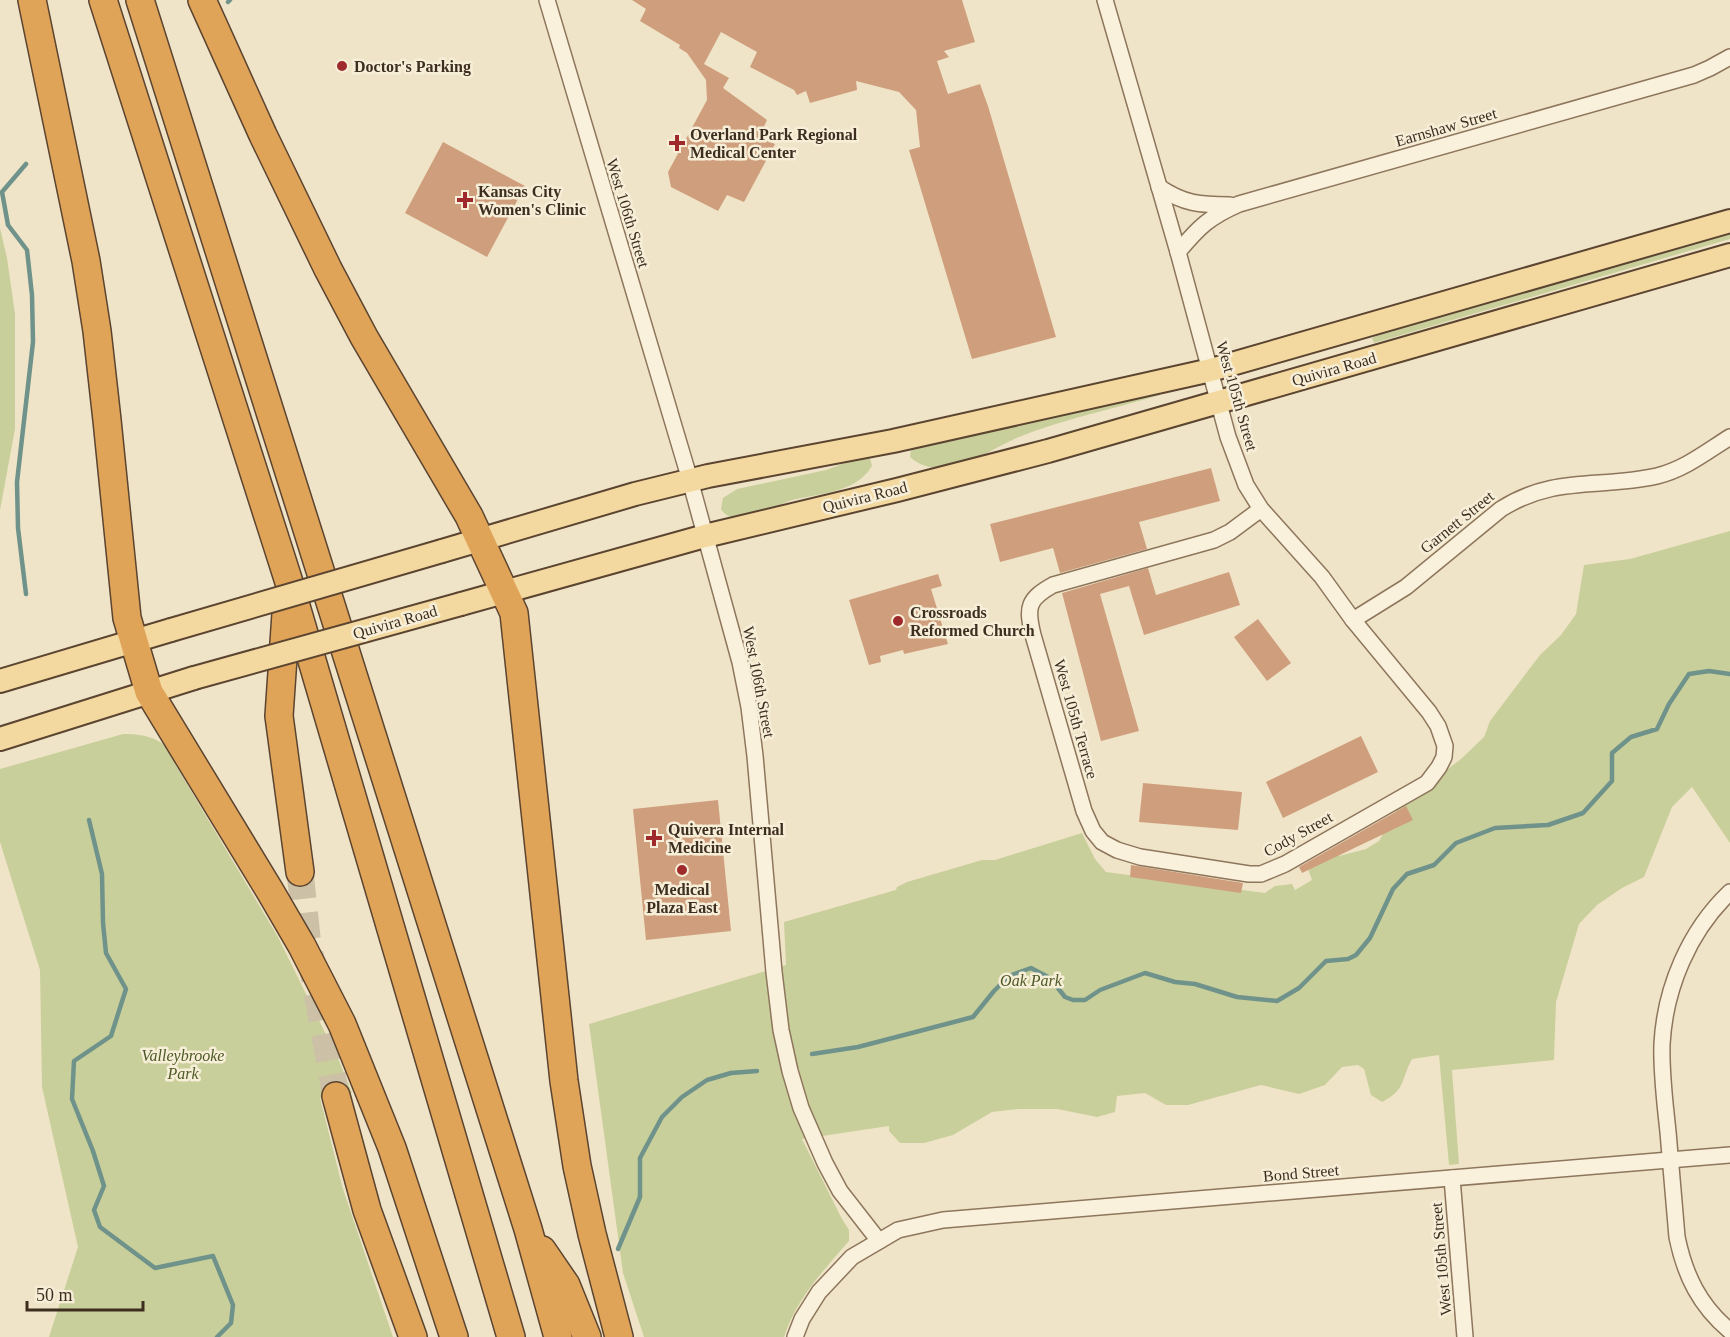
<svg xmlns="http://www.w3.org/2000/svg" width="1730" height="1337" viewBox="0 0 1730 1337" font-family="'Times New Roman',serif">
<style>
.green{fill:#c9cf9b}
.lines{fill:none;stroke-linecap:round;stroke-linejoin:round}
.stream{stroke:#6f938a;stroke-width:4.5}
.building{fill:#cf9f7d}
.motorway-tunnel{stroke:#ccc0a6;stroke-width:27;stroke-dasharray:27 14;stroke-linecap:butt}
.minor-casing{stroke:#8d765c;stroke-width:18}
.primary-casing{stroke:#5b4430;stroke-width:26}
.motorway-casing{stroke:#5b4430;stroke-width:30}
.minor{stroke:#faf1dc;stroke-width:15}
.primary{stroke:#f3d9a0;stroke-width:22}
.motorway{stroke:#e0a458;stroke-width:27}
.primary-bridge-casing{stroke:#5b4430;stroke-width:26;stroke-linecap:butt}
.primary-bridge{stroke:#f3d9a0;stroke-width:22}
.poi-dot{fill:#9e2a2b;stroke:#f7eed8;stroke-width:2}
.labels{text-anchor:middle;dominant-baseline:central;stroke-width:5;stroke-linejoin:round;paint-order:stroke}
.poi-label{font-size:16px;font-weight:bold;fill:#3d2e20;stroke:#f7eed8;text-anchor:start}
.street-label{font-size:16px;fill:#3d2e20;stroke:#f7eed8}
.park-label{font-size:16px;font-style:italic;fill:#4d5a26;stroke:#f7eed8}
</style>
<rect width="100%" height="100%" fill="#f0e4c8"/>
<!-- green -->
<g class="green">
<path d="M0,228l7,30 8,56v115l-15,81z"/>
<path d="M1730,229v10l-7,2 -349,102 -2,-5 14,-7z"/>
<path d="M1159,390l1,5c-47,14 -96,24 -141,42 -25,10 -48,29 -76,31 -11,1 -25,-3 -33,-11l1,-7 6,-3 108,-23z"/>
<path d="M859,458h11l2,8c-17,28 -54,27 -83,35 -9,3 -17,10 -26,13 -12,4 -34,9 -42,-5l2,-11 14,-9 89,-19z"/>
<path d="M1730,531v312l-38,-56 -20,20 -28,70 -22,11 -25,17 -18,19 -23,78 -2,58 -102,10 7,94 -10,1 -10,-110 -27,4c-11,20 -6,31 -30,43l-11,-7 -7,-26 -6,-4 -16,2 -17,18 -26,9 -38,-9 -73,20h-22l-21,-12 -28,3 -2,16 -18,5 -40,-8h-39l-26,3 -39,23 -29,8h-24l-11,-12v-5l-87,13 40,80 7,11v11c-25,29 -53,58 -65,96h-140l-21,-64 -34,-249 197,-59 -2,-43 112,-32 1,-3 10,-5 75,-22h13l87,-27 13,26 11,13 159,21 10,-7 17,-2 3,6 17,-10 -4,-11 6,-10 29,-4 23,-6 13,-8 20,-35 62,-47 23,-22 6,-16 50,-66 21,-20 15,-21 8,-49 46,-6z"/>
<path d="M123,734c24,0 37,4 54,22l-2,8 103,173 62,126 12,30 -32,5 23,91 50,148h-344l29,-90 -36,-160 -2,-117 -40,-128v-73z"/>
</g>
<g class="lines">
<!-- stream -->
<g class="stream">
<path d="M228,2l2,-2"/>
<path d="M26,164l-24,28 6,33 19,25 5,45 1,47 -16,140 1,46 8,66"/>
<path d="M89,820l13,54 1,49 3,30 20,36 -15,47 -37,25 -2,38 21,52 11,35 -10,24 6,17 55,41 58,-12 20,49 -2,18 -14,14"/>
<path d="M812,1054l46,-7 115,-30 21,-26 15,-15 22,-8 19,10 15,19 8,3h12l15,-10 45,-17 30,9 20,2 42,13 40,4 22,-13 27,-27 22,-2 8,-4 14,-17 23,-49 14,-15 27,-9 22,-22 39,-15 53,-3 35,-12 29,-32v-28l19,-16 26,-8 12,-25 20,-30 20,-3 21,3"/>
<path d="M618,1249l22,-52v-39l22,-41 20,-20 25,-17 24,-7 26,-2"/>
</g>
</g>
<!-- building -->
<g class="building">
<path d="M632,0h330l13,42 -31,9 5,6 -12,4 11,33 32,-10 8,22 68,231 -84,22 -63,-209 11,-3 -4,-37 -17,-18 -43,-11 1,9 -47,13 -4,-12 -9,4 -3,-5 -44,-23 7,-15 -36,-20 -17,32 25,14 -6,10 44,32 -8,17 16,7 -31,58 -17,-7 -9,16 -47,-24 -3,-15 39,-72 -1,-20 -19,-27 -8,-5 1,-3 -40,-24 6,-12z"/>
<path d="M443,142l82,44 -38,71 -82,-44z"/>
<path d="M1211,468l9,33 -81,21 8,27 -87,24 -7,-25 -53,14 -10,-38z"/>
<path d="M1148,568l8,27 73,-23 11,33 -96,30 -15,-49 -29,8 39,137 -38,10 -39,-148z"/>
<path d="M938,574l4,12 -11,3 17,55 -44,10 -1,-4 -23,6 1,6 -12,3 -20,-65z"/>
<path d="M1258,619l33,44 -24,18 -33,-44z"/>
<path d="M1361,736l17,36 -95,46 -17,-36z"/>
<path d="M1143,783l99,9 -4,38 -99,-8z"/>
<path d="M718,800l13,131 -85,9 -13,-131z"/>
<path d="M1406,806l7,14 -111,53 -3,-6z"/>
<path d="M1131,865l112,18 -2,10 -111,-16z"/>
</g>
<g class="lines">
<!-- motorway-tunnel -->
<path class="motorway-tunnel" d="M300,872l7,65 29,159"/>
<!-- minor casing -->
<g class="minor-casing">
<g id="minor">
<path d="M547,0l143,480 50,182 9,45 6,49 19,216 7,58 9,41 11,37 24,55 15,28 39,50"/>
<path d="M1105,0l73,252 50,185 18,48 15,24 61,68 31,43 76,92 9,14 7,20 -1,11 -5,10 -12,16 -142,81 -24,10h-12l-109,-17 -23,-7 -15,-8 -9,-11 -9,-20 -51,-176c-7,-28 -5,-36 20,-50l161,-45 16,-8 31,-23"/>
<path d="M1159,187c25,17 41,18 71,18"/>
<path d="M1178,252c21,-25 31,-35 61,-48l455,-129 16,-7 20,-11"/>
<path d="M1353,620l53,-33 95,-78c54,-34 98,-20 156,-33 28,-7 49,-24 73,-39"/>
<path d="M1730,892c-41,39 -65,96 -68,152 -1,29 3,59 6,88 3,35 6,70 9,105 8,39 23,69 53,94"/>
<path d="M1452,1178l13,159"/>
<path d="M795,1337l7,-18 17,-27 33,-35 46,-27 45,-10 787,-65"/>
</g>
</g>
<!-- primary casing -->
<g class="primary-casing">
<g id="primary">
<path d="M442,551l193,-57 73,-18 185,-35 318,-71 519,-149"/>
<path d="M461,604l244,-68 192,-46 151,-39 682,-196"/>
<path d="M0,681l171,-51"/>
<path d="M0,739l194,-61"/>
</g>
</g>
<!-- motorway casing -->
<g class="motorway-casing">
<g id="motorway">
<path d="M32,0l54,261 11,70 10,89 20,198 22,74 121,199 32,55 40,78 50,124 62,189"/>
<path d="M103,0l185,579 223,758"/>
<path d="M140,0l388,1229 30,108"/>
<path d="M202,0l61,135 65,134 36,68 105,179 45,97 50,468 13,85 15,68 27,103"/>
<path d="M287,599l-8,117 21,156"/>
<path d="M336,1096l31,114 46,127"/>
<path d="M542,1250l24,35 21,52"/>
</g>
</g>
<!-- minor -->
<use href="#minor" class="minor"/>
<!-- primary -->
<use href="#primary" class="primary"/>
<!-- motorway -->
<use href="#motorway" class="motorway"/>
<!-- primary-bridge casing -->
<g class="primary-bridge-casing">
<g id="primary-bridge">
<path d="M171,630l271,-79"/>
<path d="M194,678l267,-74"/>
</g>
</g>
<!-- primary-bridge -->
<use href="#primary-bridge" class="primary-bridge"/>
</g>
<!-- markers -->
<g class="poi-dot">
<circle cx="342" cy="66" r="6"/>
<path d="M674 134h6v6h6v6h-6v6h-6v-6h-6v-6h6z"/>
<path d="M462 191h6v6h6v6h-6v6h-6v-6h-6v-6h6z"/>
<circle cx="898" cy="621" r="6"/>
<path d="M651 829h6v6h6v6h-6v6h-6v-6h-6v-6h6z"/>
<circle cx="682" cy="870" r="6"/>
</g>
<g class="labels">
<!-- poi labels -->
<g class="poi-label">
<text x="354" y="66">Doctor's Parking</text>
<text x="690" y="134">Overland Park Regional<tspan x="690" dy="18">Medical Center</tspan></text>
<text x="478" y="191">Kansas City<tspan x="478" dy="18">Women's Clinic</tspan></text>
<text x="910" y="612">Crossroads<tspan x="910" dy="18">Reformed Church</tspan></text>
<text x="668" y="829">Quivera Internal<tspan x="668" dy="18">Medicine</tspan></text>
<text x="682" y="889" text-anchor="middle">Medical<tspan x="682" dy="18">Plaza East</tspan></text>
</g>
<!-- street labels -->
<g class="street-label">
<text transform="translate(1446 127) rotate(-16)">Earnshaw Street</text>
<text transform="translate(628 213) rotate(73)">West 106th Street</text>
<text transform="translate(1334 369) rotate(-16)">Quivira Road</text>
<text transform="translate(1237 396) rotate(74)">West 105th Street</text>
<text transform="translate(865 497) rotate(-14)">Quivira Road</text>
<text transform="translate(1457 522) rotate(-39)">Garnett Street</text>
<text transform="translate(395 622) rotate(-16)">Quivira Road</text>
<text transform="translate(759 682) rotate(79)">West 106th Street</text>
<text transform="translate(1076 719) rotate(74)">West 105th Terrace</text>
<text transform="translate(1298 834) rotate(-29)">Cody Street</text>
<text transform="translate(1301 1173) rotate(-5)">Bond Street</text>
<text transform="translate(1441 1259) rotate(-95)">West 105th Street</text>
</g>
<!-- park labels -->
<g class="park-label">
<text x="1031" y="980">Oak Park</text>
<text x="183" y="1055">Valleybrooke<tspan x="183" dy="18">Park</tspan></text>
</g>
</g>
<!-- scale -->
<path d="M27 1301v9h116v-9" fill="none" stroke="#3d2e20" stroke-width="3"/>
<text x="36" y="1301" font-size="18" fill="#3d2e20" stroke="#f7eed8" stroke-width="4.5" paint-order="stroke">50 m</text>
</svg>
